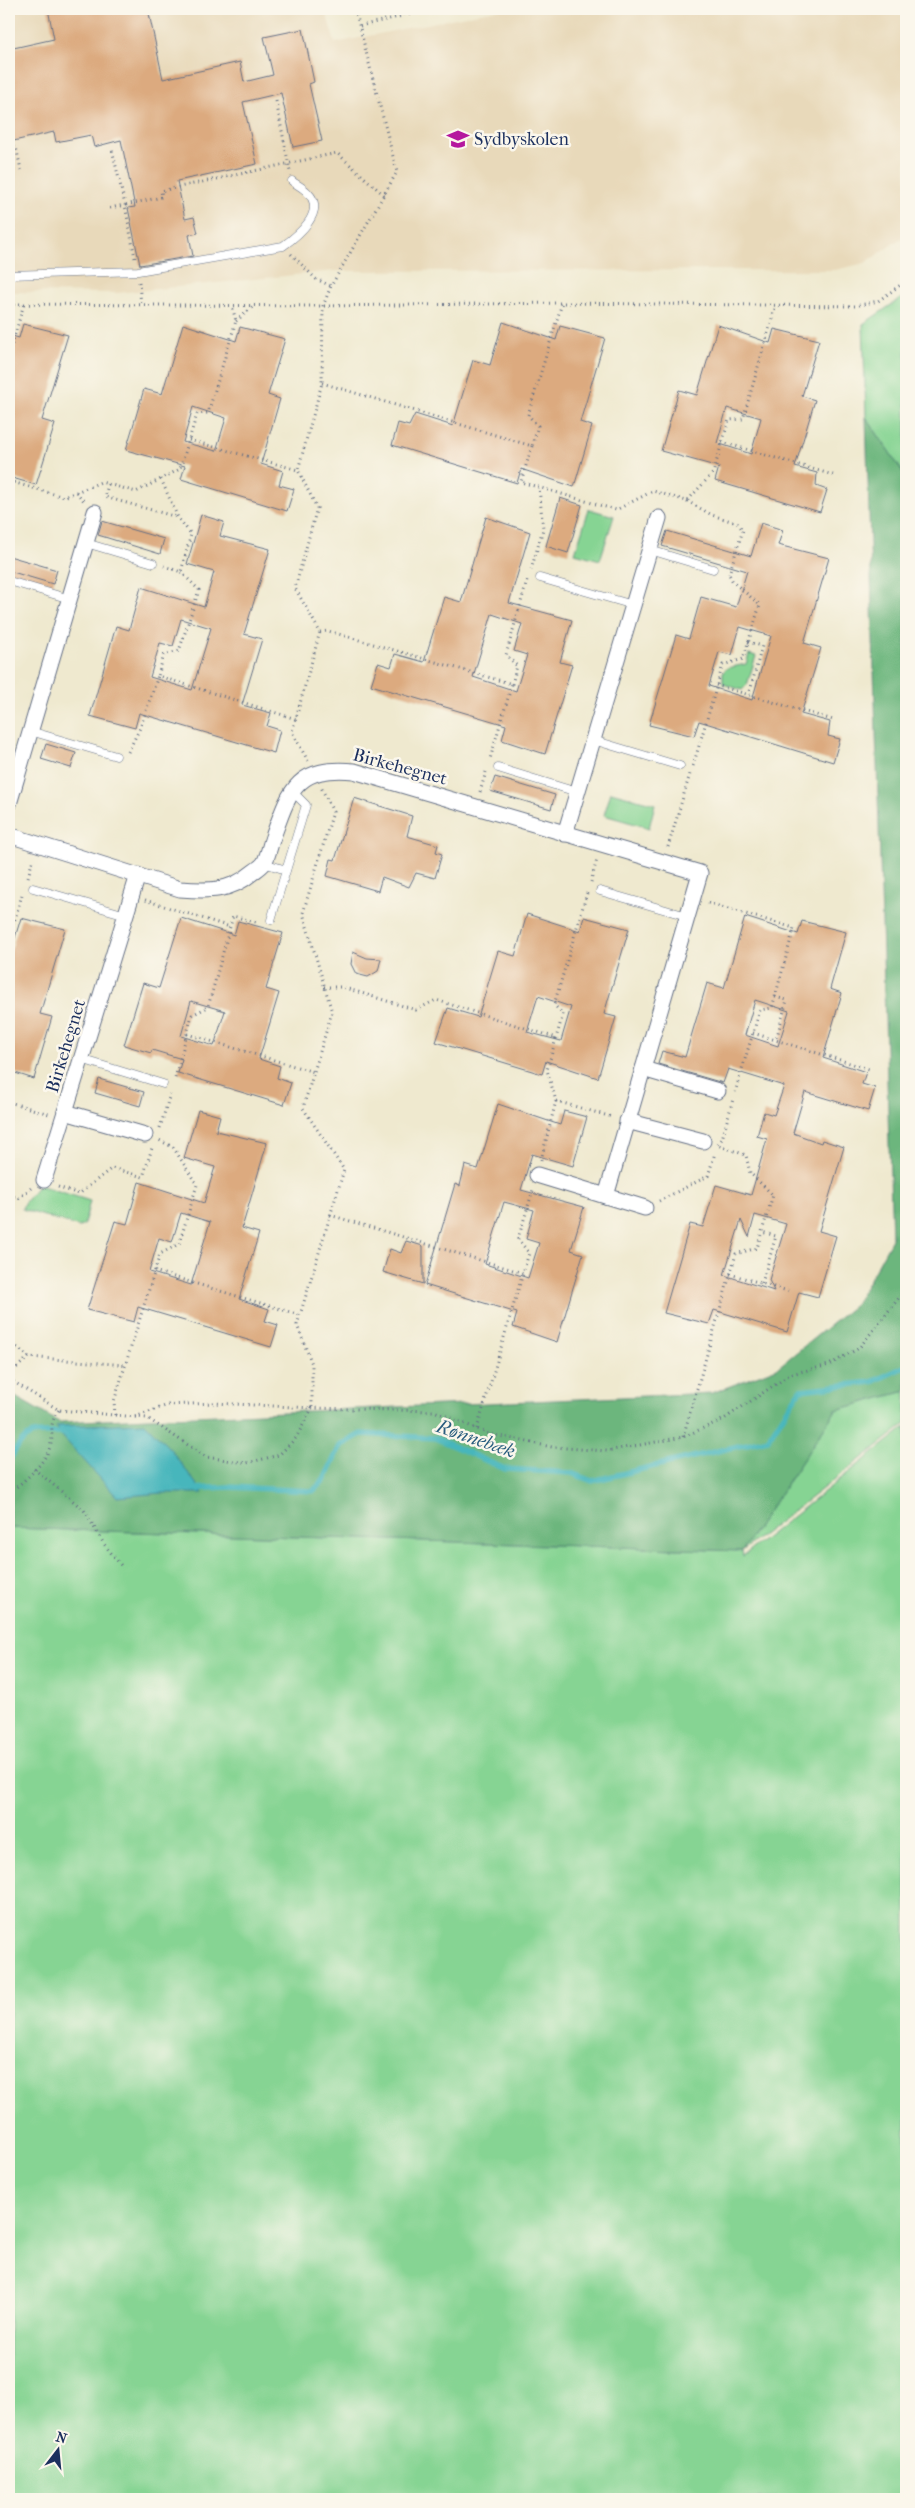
<svg xmlns="http://www.w3.org/2000/svg" width="915" height="2508" viewBox="0 0 915 2508" font-family="'IM FELL French Canon',serif">
<style>
.built{fill:#e8d9ba}
.green{fill:#86d493;stroke:#508278}
.forest{fill:#6cb67d;stroke:#44726e}
.water{fill:#46b6bc;stroke:#30728d}
.lines{fill:none;stroke-linecap:round;stroke-linejoin:round}
.stream{stroke:#46b6bc;stroke-width:5.5}
.building{fill:#dcaa7f;fill-rule:evenodd}
.service-casing{stroke:#657086;stroke-width:9}
.minor-casing{stroke:#657086;stroke-width:17}
.path{stroke:#657086;stroke-width:3;stroke-dasharray:1 4;stroke-linecap:butt}
.service{stroke:#fff;stroke-width:8}
.minor{stroke:#fff;stroke-width:15}
.labels{text-anchor:middle;dominant-baseline:central;stroke-width:5;stroke-linejoin:round;paint-order:stroke}
.poi-label{font-size:18px;fill:#1b2f5e;stroke:#fbf7ec;text-anchor:start}
.street-label{font-size:18px;fill:#1b2f5e;stroke:#fbf7ec}
.water-label{font-size:19px;font-style:italic;fill:#2a5e7f;stroke:#fbf7ec}
</style>
<rect width="100%" height="100%" fill="#fbf7ec"/>
<filter id="ink" filterUnits="userSpaceOnUse"><feTurbulence type="fractalNoise" baseFrequency=".02" numOctaves="2"/><feDisplacementMap in="SourceGraphic" scale="10" xChannelSelector="R" yChannelSelector="G"/><feConvolveMatrix kernelMatrix="1 2 1 2 8 2 1 2 1" color-interpolation-filters="sRGB"/></filter>
<filter id="wash" filterUnits="userSpaceOnUse"><feTurbulence type="fractalNoise" baseFrequency=".0096" numOctaves="4" result="noise"/><feDisplacementMap in="SourceGraphic" scale="20" xChannelSelector="R" yChannelSelector="G"/><feGaussianBlur stdDeviation="1.12" result="paint"/><feColorMatrix in="noise" values="0 0 0 0 0 0 0 0 0 0 0 0 0 0 0 0 0 1.4 0 .05"/><feComposite in="paint" operator="in"/></filter>
<g filter="url(#wash)">
<rect width="100%" height="100%" fill="#efe9cf"/>
<!-- built -->
<path class="built" d="M9,9h316l10,34 165,-34h406v226l-41,28 -30,7 -501,1 -217,22 -108,-1z"/>
<!-- green -->
<g class="green">
<path d="M906,295v182l-40,-60 -3,-93z"/>
<path d="M589,509l25,7 -14,44 -25,-7z"/>
<path d="M749,654l7,2 -9,29 -5,5 -19,-6v-12l4,-4 19,-4z"/>
<path d="M611,792l44,12 -6,24 -45,-13z"/>
<path d="M39,1185l51,16 -6,24 -5,2 -57,-18 2,-6z"/>
<path d="M906,1391v33l-164,127 1,5 163,-129v1072h-897v-971l733,23 94,-141z"/>
</g>
<!-- forest -->
<path class="forest" d="M866,417l40,60v914l-70,19 -94,141 -733,-23v-133h3l47,27 653,-29 65,-25 79,-64 36,-65z"/>
<!-- water -->
<path class="water" d="M145,1423l26,27 32,43h-41l-45,4 -55,-61 -6,-10z"/>
<g class="lines">
<!-- stream -->
<g class="stream">
<path d="M9,1461c19,-34 21,-27 58,-28"/>
<path d="M192,1489l36,-2 85,4 11,-11 16,-34 21,-12 74,4 70,31 66,4 21,8 176,-42 32,-49 72,-8 34,-16"/>
</g>
</g>
<g id="blocks">
<!-- building -->
<g class="building">
<path d="M48,9h100l15,70 77,-17 4,20 29,-7 -9,-38 39,-8 11,53 -5,2 13,57 -29,6 -12,-54 -38,9 14,62 -80,17 8,38 9,-2 4,16 -9,2 4,21 -53,9 -12,-57 7,-1 -14,-67 -27,7 -3,-12 -35,7 -2,-10 -45,10v-93l45,-10z"/>
<path d="M503,322l53,18 4,-14 45,12 -25,84 12,4 -18,61 -53,-18 -4,14 -125,-38 6,-22 11,3 6,-12 38,12 20,-66 17,5z"/>
<path d="M23,324l45,11 -26,85 13,4 -19,61 -27,-8v-142l10,3z"/>
<path d="M183,324l53,17 4,-14 45,12 -17,56 12,4 -19,65 22,7 -4,14 15,4 -7,22 -106,-32 4,-13 -59,-16 18,-61 18,5zM193,407l33,11 -10,33 -33,-9z"/>
<path d="M718,325l52,18 4,-14 45,11 -17,56 13,4 -20,67 22,6 -1,13 11,4 -7,22 -105,-31 4,-14 -58,-16 18,-61 18,5zM727,408l34,10 -10,36 -34,-11z"/>
<path d="M560,498l22,7 -14,48 -22,-7z"/>
<path d="M201,515l23,7 -4,14 50,13 -26,85 18,5 -20,66 29,8 -4,13 13,4 -6,23 -135,-40 -4,15 -45,-12 26,-90 13,4 12,-43 63,20 10,-35 -27,-8zM181,619l30,9 -19,62 -42,-13 10,-34 13,3z"/>
<path d="M486,517l44,15 -21,71 63,17 -12,42 12,3 -27,89 -43,-14 4,-15 -135,-40 7,-22 13,4 4,-13 29,8 20,-65 17,5zM492,614l30,10 -8,27 13,4 -11,36 -43,-14z"/>
<path d="M102,521l62,18 -4,15 -62,-19z"/>
<path d="M761,523l22,7 -5,15 51,13 -25,85 17,5 -20,66 29,8 -2,14 12,3 -7,23 -134,-41 -5,15 -45,-11 27,-90 13,4 12,-42 35,10 11,-36 -85,-25 5,-15 84,25zM740,627l31,9 -19,64 -43,-14 10,-34 13,3z"/>
<path d="M9,556l48,14 -4,14 -44,-13z"/>
<path d="M46,744l30,9 -5,15 -30,-9z"/>
<path d="M495,777l60,18 -4,14 -61,-18z"/>
<path d="M354,798l58,18 -5,20 31,9 -2,7 6,2 -7,24 -19,-5 -7,14 -27,-10 -4,14 -51,-15 4,-17 4,1z"/>
<path d="M527,914l53,17 4,-14 45,12 -25,85 12,3 -18,61 -52,-17 -4,13 -106,-32 12,-34 30,9 20,-66 17,5zM538,996l33,11 -10,34 -34,-9z"/>
<path d="M745,917l53,17 4,-13 44,11 -16,57 12,4 -19,65 43,14 -4,12 13,4 -7,23 -63,-19 -12,41 28,10 1,-3 22,7 -25,84 17,5 -18,61 -19,-5 -12,40 -73,-22 -5,14 -45,-11 26,-89 13,3 13,-42 35,10 16,-56 -10,-3 7,-24 10,3 10,-29 -56,-17 -5,14 -65,-19 4,-13 23,6 22,-74 17,5zM755,1000l34,11 -11,35 -33,-11zM755,1215l31,9 -17,56 5,11 -50,-16 17,-55 8,17z"/>
<path d="M21,918l44,11 -25,85 12,3 -18,62 -25,-8v-114z"/>
<path d="M181,918l53,17 4,-14 45,12 -17,56 13,4 -20,66 21,7 -3,12 14,5 -7,22 -106,-32 4,-14 -30,-9 -1,3 -27,-8 19,-62 16,5zM191,1001l34,10 -11,35 -33,-10z"/>
<path d="M353,952l14,6 14,1 -3,12 -10,6 -12,-3 -5,-10z"/>
<path d="M99,1079l45,13 -4,14 -45,-13z"/>
<path d="M498,1104l62,21 4,-14 23,6 -14,49 -41,-12 -11,36 63,17 -13,43 12,4 -26,88 -44,-15 4,-14 -92,-28 30,-101 5,2 5,-21 13,4zM504,1202l30,8 -8,29 13,4 -11,35 -43,-14z"/>
<path d="M198,1110l22,6 -4,15 51,12 -25,85 17,5 -20,66 30,10 -4,12 13,4 -7,22 -133,-40 -4,15 -47,-12 28,-89 12,3 12,-42 65,21 11,-36 -31,-9zM181,1213l29,9 -19,63 -42,-13 10,-34 13,4z"/>
<path d="M406,1241l17,5v38l-40,-12 7,-23 11,4z"/>
</g>
</g>
</g>
<g filter="url(#ink)">
<use href="#blocks" fill-opacity="0" stroke="#657086" stroke-width="1"/>
<g class="lines">
<!-- service casing -->
<g class="service-casing">
<g id="service">
<path d="M9,275l129,-4 145,-25c14,-10 44,-34 25,-53 -4,-5 -11,-8 -16,-12"/>
<path d="M86,543l67,20"/>
<path d="M650,550l63,19"/>
<path d="M540,578l93,27"/>
<path d="M9,581l61,18"/>
<path d="M30,731l86,25"/>
<path d="M593,740l87,26"/>
<path d="M498,768l79,24"/>
<path d="M264,863l22,7"/>
<path d="M33,888l93,27"/>
<path d="M600,891l87,25"/>
<path d="M271,920l35,-115 -14,-14"/>
<path d="M81,1059l82,25"/>
</g>
</g>
<!-- minor casing -->
<g class="minor-casing">
<g id="minor">
<path d="M9,804l86,-292"/>
<path d="M565,834l94,-316"/>
<path d="M9,835l171,54c28,2 50,3 72,-16 4,-3 9,-6 12,-10 4,-7 6,-18 9,-26 17,-47 23,-71 81,-66l346,102 -94,323"/>
<path d="M643,1069l75,22"/>
<path d="M65,1112l80,23"/>
<path d="M627,1121l76,20"/>
<path d="M537,1175l108,33"/>
<path d="M44,1180l94,-305"/>
</g>
</g>
<!-- path -->
<g class="path">
<path d="M360,26l72,-17"/>
<path d="M276,101l14,70"/>
<path d="M9,149l7,-2 6,27"/>
<path d="M110,208l15,-3 -13,-56"/>
<path d="M291,254l25,25 15,7"/>
<path d="M135,258l-10,-53 37,-8 -1,-6 176,-38 47,42"/>
<path d="M139,282l2,23"/>
<path d="M9,304l314,2 239,-3 293,3 23,-5 28,-20"/>
<path d="M236,321l18,-15"/>
<path d="M9,354l15,-50"/>
<path d="M322,383l210,63 6,-20 -10,-11 34,-112"/>
<path d="M189,440l109,30"/>
<path d="M722,442l111,33"/>
<path d="M532,446l-11,36 95,28 37,-19 34,10 26,-28 16,-53 14,-1 33,-114"/>
<path d="M161,479l17,39 13,16 -10,38 -17,-6"/>
<path d="M9,481l55,16 37,-15 35,10 44,-23 17,-55 11,-1 28,-92 -4,-15"/>
<path d="M108,484l-3,13 72,20"/>
<path d="M76,492l8,9"/>
<path d="M687,501l25,14 25,8 6,7 -14,44"/>
<path d="M531,570l12,-41 -4,-42"/>
<path d="M181,572l18,18 -20,61 -15,4 -6,21 138,43"/>
<path d="M320,632l8,-1 184,53 -22,75"/>
<path d="M748,642l14,4 -13,49"/>
<path d="M512,684l5,-18 -11,-11 21,-74"/>
<path d="M716,685l117,35"/>
<path d="M128,752l12,-24 18,-52"/>
<path d="M308,761l-16,-29 28,-100 -25,-44 22,-80 -19,-38 24,-87 1,-77 8,-20 66,-114 -42,-163"/>
<path d="M693,766l30,-101 20,-6 17,-54 -27,-23 -4,-8"/>
<path d="M480,792l6,-20"/>
<path d="M668,847l22,-73"/>
<path d="M28,877l5,-18"/>
<path d="M591,882l6,-23"/>
<path d="M587,893l-33,112 9,9 -16,56 9,31 56,16"/>
<path d="M145,900l85,27"/>
<path d="M708,903l86,25 -22,80 -12,2 -25,82"/>
<path d="M9,939l13,-44"/>
<path d="M324,987h18l74,23 20,-10 121,38"/>
<path d="M775,997l12,3 -11,40"/>
<path d="M753,1033l116,36"/>
<path d="M187,1034l127,38"/>
<path d="M175,1078l17,-63 16,-8 25,-91 26,7"/>
<path d="M9,1102l40,12"/>
<path d="M160,1128l10,-34"/>
<path d="M541,1160l15,-59"/>
<path d="M58,1187l21,7 33,-26 31,9 9,-29"/>
<path d="M9,1195l10,3 12,-10"/>
<path d="M659,1201l49,-25 7,-23"/>
<path d="M330,1215l193,58 6,-20 -11,-14 15,-49"/>
<path d="M154,1271l146,44"/>
<path d="M730,1274l58,17"/>
<path d="M762,1283l14,-47 -14,-4"/>
<path d="M9,1327l1,-6"/>
<path d="M9,1341l20,16"/>
<path d="M9,1374l20,-17 96,8"/>
<path d="M9,1379l50,31 88,8 59,39 41,6 32,-8 17,-17 16,-30 122,3 55,23 63,13 55,4 76,-14 41,-18 67,-45 38,-9 30,-17 47,-59"/>
<path d="M115,1415l-1,-14 3,-9 43,-138 19,-10 18,-59 -24,-38 -14,-7"/>
<path d="M135,1417l33,-12 45,-2 99,5v-44l-15,-39 47,-155 -41,-62 29,-96 -29,-99 30,-101 -12,-25"/>
<path d="M477,1429l46,-156"/>
<path d="M683,1437l53,-183 21,-6 16,-53 -23,-22 -4,-18 -29,-10 5,-6 11,-40"/>
<path d="M34,1469l50,41 20,34 19,24"/>
<path d="M9,1493c14,-11 35,-28 41,-46 5,-15 -3,-21 9,-37"/>
</g>
<!-- service -->
<use href="#service" class="service"/>
<!-- minor -->
<use href="#minor" class="minor"/>
</g>
</g>
<!-- icons -->
<defs>
<g id="school-bare" transform="scale(1.725)"><path d="M0-5L7-2L0 1L-7-2ZM-4 1L0 2.5L4 1V4Q0 6-4 4Z" fill="#b5179e" stroke="#fbf7ec" stroke-width="2.5" paint-order="stroke"/></g>
</defs>
<g fill-rule="evenodd">
<use href="#school-bare" x="458" y="139"/>
</g>
<g class="labels">
<!-- poi labels -->
<g class="poi-label">
<text x="474" y="139">Sydbyskolen</text>
</g>
<!-- street labels -->
<g class="street-label">
<text transform="translate(400 767) rotate(15)">Birkehegnet</text>
<text transform="translate(66 1046) rotate(-73)">Birkehegnet</text>
</g>
<!-- water labels -->
<g class="water-label">
<text transform="translate(476 1439) rotate(19)">Rønnebæk</text>
</g>
</g>
<!-- margin -->
<rect width="915" height="2508" fill="none" stroke="#fbf7ec" stroke-width="30"/>
<!-- north arrow -->
<g transform="translate(58 2450) rotate(16)" stroke="#fbf7ec" stroke-width="4" paint-order="stroke">
<path d="M0-4L9 19L0 12L-9 19Z" fill="#1b2f5e"/>
<text y="-8" font-size="14" font-weight="bold" text-anchor="middle" fill="#1b2f5e">N</text>
</g>
</svg>
